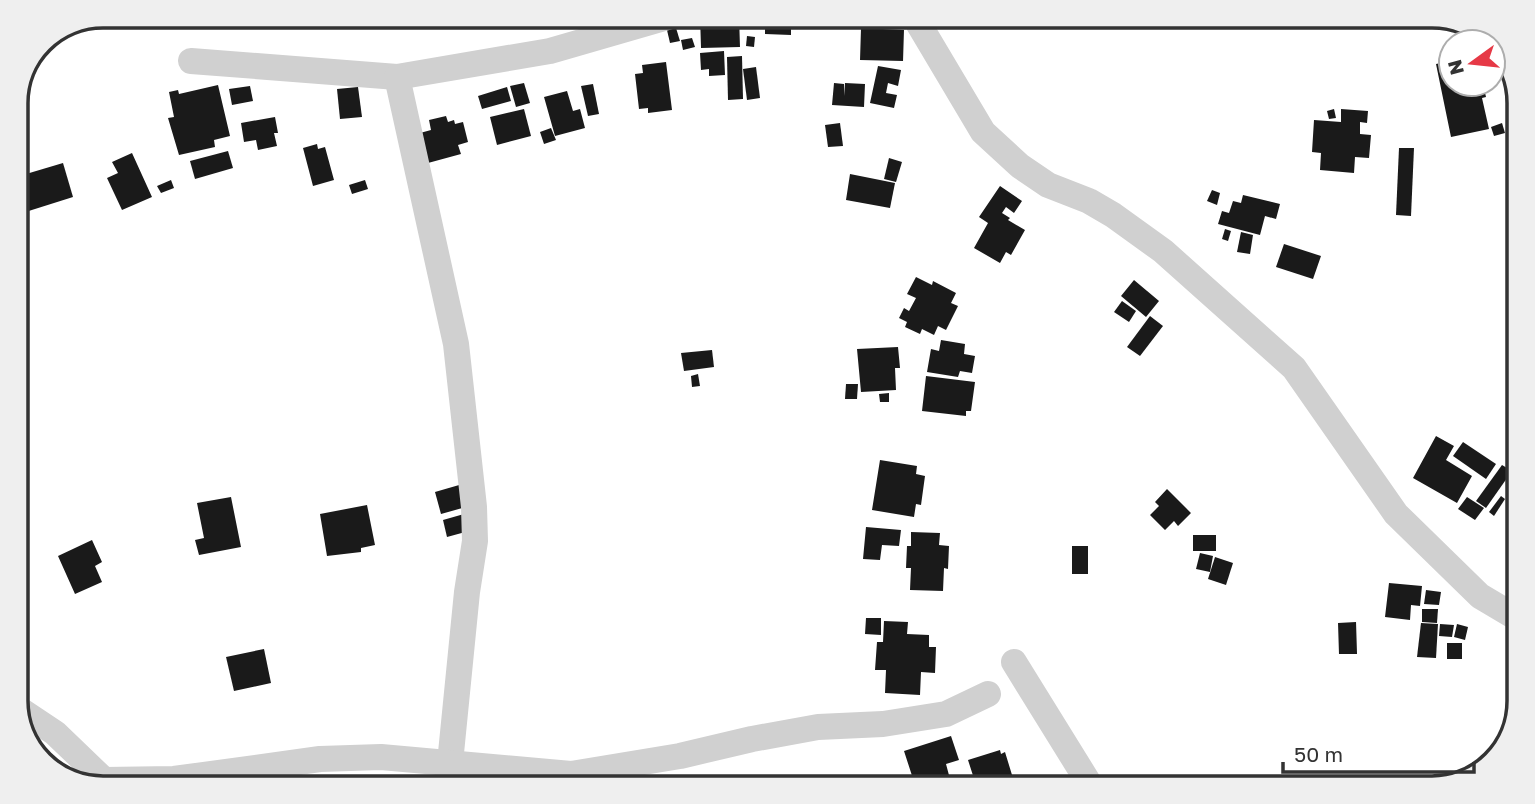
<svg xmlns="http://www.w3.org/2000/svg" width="1535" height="804" viewBox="0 0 1535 804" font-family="'Golos Text',sans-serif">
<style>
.building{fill:#1a1a1a}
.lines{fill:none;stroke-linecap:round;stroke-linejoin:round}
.street{stroke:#d0d0d0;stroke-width:26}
.rim{fill:none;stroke:#333;stroke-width:3.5}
</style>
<rect width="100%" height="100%" fill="#fff"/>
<!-- building -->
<g class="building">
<path d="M700,16h39l1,31 -39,1z"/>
<path d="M746,16h45v19l-26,-1v-5h-20z"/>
<path d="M676,28l4,13 -10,2 -3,-13z"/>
<path d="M861,28l43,2 -1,31 -43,-1z"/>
<path d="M747,36l8,1 -1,10 -8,-1z"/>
<path d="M692,38l3,9 -12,3 -2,-10z"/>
<path d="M724,51l1,24 -16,1v-7l-8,1 -1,-17z"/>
<path d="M742,56l1,43 -15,1 -1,-43z"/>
<path d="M1451,61v23h32l3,13 -4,1 7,31 -38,8 -15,-73z"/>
<path d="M666,62l6,48 -24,3v-5l-9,1 -4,-35 8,-1 -1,-8z"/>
<path d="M878,66l23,4 -3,16 -10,-3 -2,10 11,2 -3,13 -24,-5z"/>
<path d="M756,67l4,31 -13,2 -4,-31z"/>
<path d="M524,83l6,20 -14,4 -6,-21z"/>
<path d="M834,83l10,1v12l1,-13 20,1 -1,23 -32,-2z"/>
<path d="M593,84l6,30 -11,2 -7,-30z"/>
<path d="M218,85l12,51 -16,4 1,7 -36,8 -11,-37 6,-1 -5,-25 9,-2 1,4z"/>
<path d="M250,86l3,15 -21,4 -3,-16z"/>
<path d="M358,87l4,30 -22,2 -3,-30z"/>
<path d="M507,87l4,14 -29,8 -4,-13z"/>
<path d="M567,91l6,20 7,-2 5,19 -30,8 -11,-39z"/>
<path d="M524,109l7,27 -34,9 -7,-28z"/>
<path d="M1334,109l2,9 -7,1 -2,-8z"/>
<path d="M1341,109l27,2 -1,12 -7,-1v12l11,1 -2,23 -14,-1 -1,16 -34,-3 1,-17 -9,-1 2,-32 27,2z"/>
<path d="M446,116l2,6 6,-2 1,4 8,-2 5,20 -10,3 3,9 -33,9 -8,-30 11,-3 -2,-10z"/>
<path d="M275,117l3,16h-4l3,13 -19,4 -2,-10 -12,2 -3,-19z"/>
<path d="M840,123l3,23 -15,1 -3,-22z"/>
<path d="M1502,123l3,10 -11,3 -3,-9z"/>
<path d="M551,128l5,12 -12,4 -4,-12z"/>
<path d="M317,144l1,5 7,-2 9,33 -21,6 -10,-38z"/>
<path d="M1399,148h15l-3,68 -15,-1z"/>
<path d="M228,151l5,17 -38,11 -5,-18z"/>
<path d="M132,153l20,44 -30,13 -15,-32 11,-5 -6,-11z"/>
<path d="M889,158l13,4 -6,20 -12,-3z"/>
<path d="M63,163l10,34 -57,18v-38z"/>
<path d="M850,174l45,9 -5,25 -44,-8z"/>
<path d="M171,180l3,8 -13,5 -4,-7z"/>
<path d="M365,180l3,9 -16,5 -3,-9z"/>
<path d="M1000,186l22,15 -8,12 -8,-6 -4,6 8,5 -2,2 17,10 -14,25 -5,-3 -6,11 -26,-15 14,-25 -9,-6z"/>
<path d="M1212,190l8,3 -3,12 -10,-4z"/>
<path d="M1243,195l37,9 -4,15 -11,-3 -5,19 -42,-11 4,-13 7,2 4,-12 8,2z"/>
<path d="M1225,229l6,2 -3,10 -6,-2z"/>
<path d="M1241,232l12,3 -3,19 -13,-2z"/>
<path d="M1284,244l37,12 -8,23 -37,-12z"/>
<path d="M916,277l16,8 1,-4 23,12 -5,10 7,3 -12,24 -8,-4 -4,9 -12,-6 -2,5 -15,-7 2,-5 -8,-4 5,-10 5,3 7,-13 -9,-4z"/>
<path d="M1134,280l25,21 -13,16 -25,-21z"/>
<path d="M1122,301l14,10 -7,11 -15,-10z"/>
<path d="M1150,316l13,10 -23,30 -13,-9z"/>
<path d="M941,340l24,4 -1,10 11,2 -3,17 -12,-2 -2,6 -31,-5 4,-23 8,2z"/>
<path d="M898,347l2,21h-5l1,22 -35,2 -4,-43z"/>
<path d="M712,350l2,17 -30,4 -3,-18z"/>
<path d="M698,374l2,12 -8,1 -1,-11z"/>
<path d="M926,376l49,6 -4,29h-5v5l-44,-5z"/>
<path d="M846,384h12l-1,15h-12z"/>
<path d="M889,393v9h-9l-1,-8z"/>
<path d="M1436,436l18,10 -8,14 26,16 -15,27 -44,-25z"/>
<path d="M1463,442l33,22 -10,15 -33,-23z"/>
<path d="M880,460l37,6 -1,8 9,2 -4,29 -5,-1 -2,13 -42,-7z"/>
<path d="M1502,465l10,6 -26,37 -10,-7z"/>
<path d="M466,483l7,22 -32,9 -6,-22z"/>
<path d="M1167,489l24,24 -13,13 -4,-5 -9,9 -15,-15 9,-9 -4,-4z"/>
<path d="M1501,496l4,3 -11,17 -5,-4z"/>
<path d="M231,497l10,50 -42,8 -4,-15 9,-2 -7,-35z"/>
<path d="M1467,497l17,11 -9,12 -17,-11z"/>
<path d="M367,505l8,40 -14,3v4l-34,4 -7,-42z"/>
<path d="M464,514l5,17 -22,6 -4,-17z"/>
<path d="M866,527l35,3 -2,16 -17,-1 -2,15 -17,-1z"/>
<path d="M911,532l29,1 -1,12 10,1 -1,23 -4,-1 -1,23 -33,-1 1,-22h-5l1,-22h4z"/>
<rect x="1193" y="535" width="23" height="16"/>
<path d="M92,540l10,22 -7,4 7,16 -27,12 -17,-38z"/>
<rect x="1072" y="546" width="16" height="28"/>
<path d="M1200,553l13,3 -3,16 -14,-3z"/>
<path d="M1215,557l18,6 -7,22 -18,-6z"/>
<path d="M1389,583l33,3 -2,20 -9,-1 -1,15 -25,-3z"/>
<path d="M1426,590l15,2 -2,13 -15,-1z"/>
<path d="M1422,609h16l-1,14 -15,-1z"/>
<path d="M866,618h15v17l-16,-1z"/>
<path d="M884,621l24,1 -1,12 22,1v12h7l-1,26 -14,-1 -1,23 -35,-2 1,-23h-11l2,-28h6z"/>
<path d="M1356,622l1,32h-18l-1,-31z"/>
<path d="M1421,623l17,1 -2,34 -19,-1z"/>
<path d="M1440,624l14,1 -2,12 -13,-1z"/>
<path d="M1457,624l11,3 -3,13 -11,-3z"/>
<rect x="1447" y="643" width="15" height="16"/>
<path d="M264,649l7,34 -37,8 -8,-34z"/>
<path d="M1502,734l8,1v5l-10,11z"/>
<path d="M951,736l8,24 -13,4 4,15 -34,9 -12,-37z"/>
<path d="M1000,750l1,4 4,-2 11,36h-39l-9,-28z"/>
</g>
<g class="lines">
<!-- street -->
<g class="street">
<path d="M914,16l69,116 37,34 28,19 41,16 24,14 50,36 131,117 102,146 84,82 32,19"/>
<path d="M191,61l206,16 153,-26 121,-35"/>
<path d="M397,77l59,267 18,163 1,34 -8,51 -17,171"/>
<path d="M1014,662l78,126"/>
<path d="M16,707l39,26 49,47 5,8"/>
<path d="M104,780l70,-1 146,-20 61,-2 190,17 109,-18 72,-17 66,-12 65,-3 63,-10 42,-20"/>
</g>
</g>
<!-- crop -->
<path d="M0 0H1535V804H0ZM103 28H1432A75 75 0 0 1 1507 103V701A75 75 0 0 1 1432 776H103A75 75 0 0 1 28 701V103A75 75 0 0 1 103 28Z" fill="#efefef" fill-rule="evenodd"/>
<path class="rim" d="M103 28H1432A75 75 0 0 1 1507 103V701A75 75 0 0 1 1432 776H103A75 75 0 0 1 28 701V103A75 75 0 0 1 103 28Z"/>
<!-- north arrow -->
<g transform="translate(1472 63) rotate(255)"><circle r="33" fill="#ffffff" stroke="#adadad" stroke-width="2"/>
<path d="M0-5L12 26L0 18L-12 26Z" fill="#e63946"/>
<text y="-10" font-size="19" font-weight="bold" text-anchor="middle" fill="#333333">N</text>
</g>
<!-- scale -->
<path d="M1283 762v10h191v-10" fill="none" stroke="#333333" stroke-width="3.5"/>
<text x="1294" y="762" font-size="21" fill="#333333" stroke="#ffffff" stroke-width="5" paint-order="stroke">50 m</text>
</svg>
